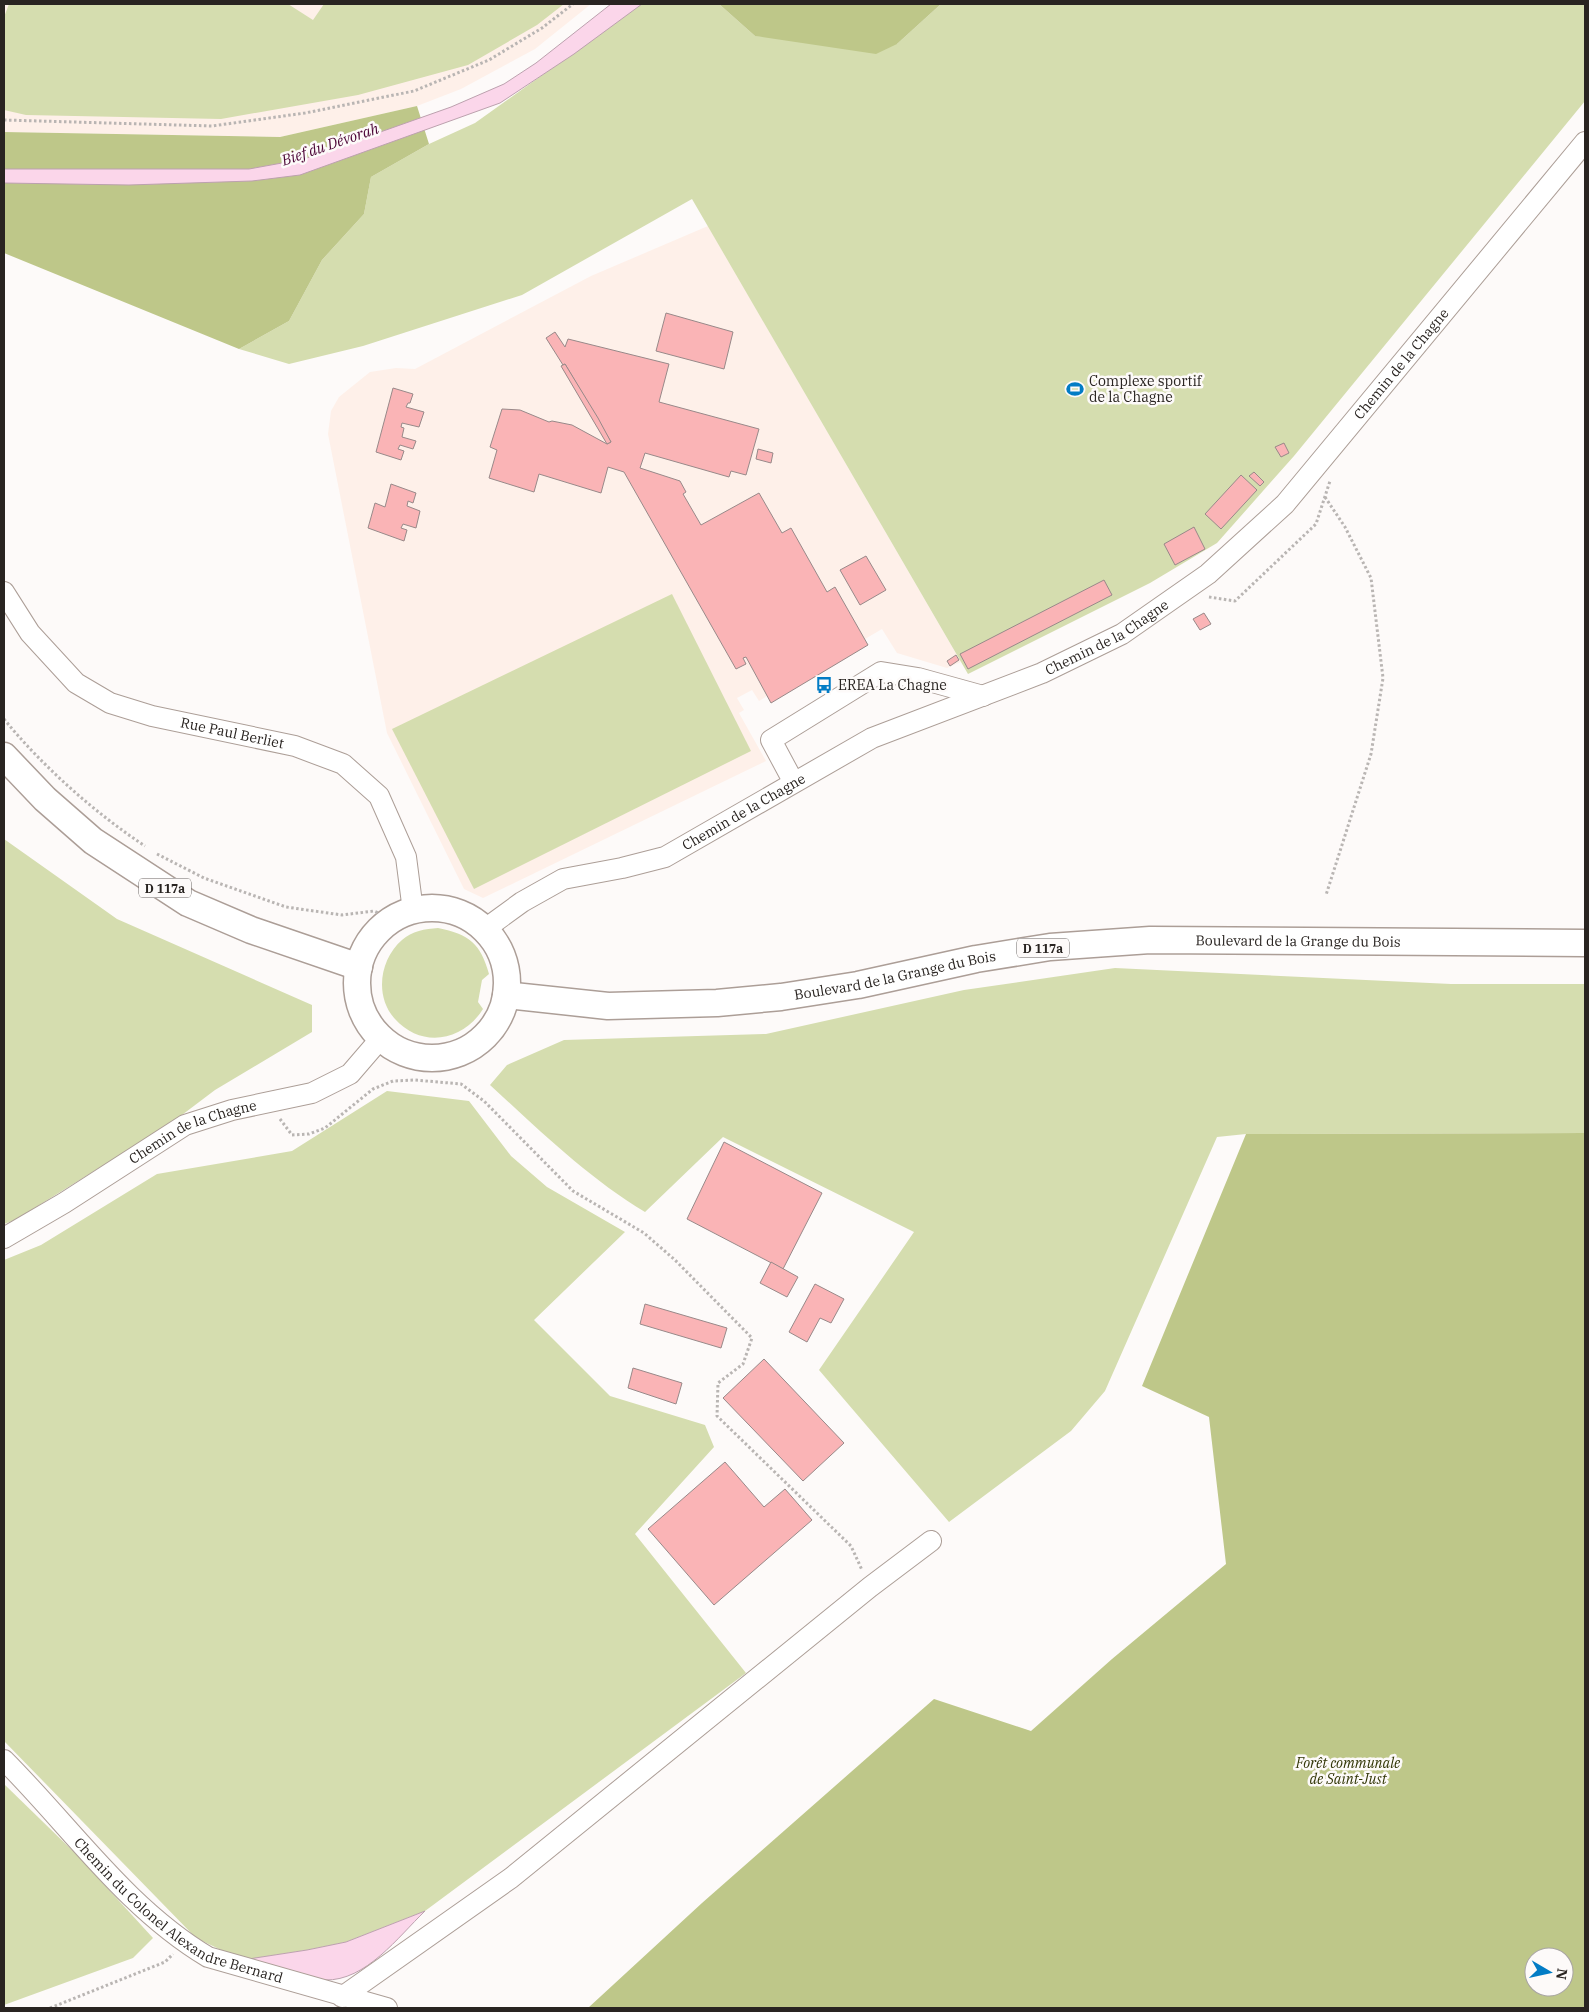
<svg xmlns="http://www.w3.org/2000/svg" width="1589" height="2012" viewBox="0 0 1589 2012" font-family="'IBM Plex Serif',serif">
<style>
.built{fill:#fef0e9}
.green{fill:#d5ddaf}
.forest{fill:#bec789;fill-rule:evenodd}
.water{fill:#fbd6ea;stroke:#bca1ae}
.building{fill:#fab4b6;stroke:#988989}
.lines{fill:none;stroke-linecap:round;stroke-linejoin:round}
.minor-casing{stroke:#ac9e97;stroke-width:22}
.major-casing{stroke:#ac9e97;stroke-width:29}
.path{stroke:#b9b5b3;stroke-width:3;stroke-dasharray:2.5 2.5;stroke-linecap:butt}
.minor{stroke:#fff;stroke-width:20}
.major{stroke:#fff;stroke-width:26}
.labels{text-anchor:middle;dominant-baseline:central;stroke-width:5;stroke-linejoin:round;paint-order:stroke}
.shield{fill:#fdfaf9;stroke:#696462;stroke-width:1}
.shield-label{font-size:12px;font-weight:bold;fill:#292421}
.street-label{font-size:14px;fill:#292421;stroke:#fdfaf9}
.poi-label{font-size:14px;fill:#292421;stroke:#fdfaf9;text-anchor:start}
.park-label{font-size:14px;font-style:italic;fill:#313505;stroke:#fdfaf9}
.water-label{font-size:15px;font-style:italic;fill:#4c0637;stroke:#fdfaf9}
</style>
<rect width="100%" height="100%" fill="#fdfaf9"/>
<!-- built -->
<g class="built">
<path d="M4,4h587l-56,45 -74,40 -44,17 -137,31 -276,-5z"/>
<path d="M708,226l253,436 -14,6 -50,-15 -15,-24 -17,10 3,6 -97,58 -4,-7 -8,5 -7,-11 -15,8 7,12 -5,3 27,48 -283,137 -19,-9 -77,-156 -59,-299 3,-23 8,-14 31,-25 26,-4 19,1 176,-93z"/>
</g>
<!-- green -->
<g class="green">
<path d="M9,4h279l25,16 11,-16h240l-27,21 -69,40 -110,30 -137,24 -195,-4 -22,-5v-93z"/>
<path d="M642,4h77l36,32 142,8 44,-40h644v97l-291,355 -77,87 -67,40 -182,91 -276,-475 -170,96 -159,51 -74,18 -50,-15 50,-28 33,-61 42,-46 7,-37 58,-33 46,-21z"/>
<path d="M672,594l79,157 -277,138 -82,-160z"/>
<path d="M4,839l113,80 195,86v27l-97,58 -45,34 -155,96 -11,4z"/>
<path d="M438,928c31,6 43,16 51,46l-7,6 -4,22 5,7c-20,32 -61,40 -88,10 -21,-23 -15,-60 7,-79 10,-9 23,-11 36,-12z"/>
<path d="M1115,968l336,16h134v149l-339,1 -29,3 -112,254 -34,40 -122,91 -130,-152 95,-138 -191,-95 -78,75c-57,-34 -106,-82 -155,-127l17,-20 57,-25 202,-6 198,-44z"/>
<path d="M387,1091l82,10 42,55 36,31 78,45 -91,88 76,76 95,29 9,22 -79,87 111,139 -321,238 -79,31 -39,8 -65,10 -46,-22 -192,-197v-481l37,-15 116,-71 135,-23z"/>
<path d="M4,1784l73,71 76,83 -20,20 -129,47z"/>
</g>
<!-- forest -->
<g class="forest">
<path d="M719,4h222l-44,40 -21,10 -121,-18z"/>
<path d="M417,106l12,38 -58,33 -7,37 -42,46 -33,61 -50,28 -235,-96v-121l276,5z"/>
<path d="M1585,1133v875h-997l114,-105 232,-204 97,32 81,-72 114,-95 -17,-147 -67,-31 104,-252zM1534,1957h30v30h-30z"/>
</g>
<!-- water -->
<g class="water">
<path d="M611,4h31l-68,50 -74,49 -200,72 -48,6 -123,4 -125,-2v-14h245l55,-10 147,-52 53,-23 32,-21z"/>
<path d="M425,1911c-27,26 -59,70 -100,69 -20,0 -62,-15 -83,-20l65,-10 39,-8z"/>
</g>
<!-- building -->
<g class="building">
<path d="M666,313l67,19 -9,37 -68,-18z"/>
<path d="M555,332l10,15 3,-8 101,25 -10,38 100,27 -13,46 -15,-4 -2,6 -84,-24 -5,15 40,13 6,11 -3,2 18,31 58,-32 23,40 9,-5 36,64 8,-5 33,58 -97,58 -25,-46 -3,1 3,6 -10,5 -112,-197 -16,-5 -7,26 -62,-19 -5,18 -45,-14 8,-28 -7,-3 12,-38 18,1 29,12 3,-1 20,4 35,19 4,-2 -46,-78 -2,1 -17,-27z"/>
<path d="M565,364l33,54 13,24 -4,2 -46,-78z"/>
<path d="M393,388l20,6 -3,9h-2l-2,4 18,5 -5,15 -17,-4 -1,4 3,1 -2,9 14,4 -3,8 -13,-4 -2,4 6,2 -3,9 -25,-8z"/>
<path d="M1284,443l5,10 -8,4 -6,-10z"/>
<path d="M758,449l15,4 -2,10 -15,-4z"/>
<path d="M1254,472l10,10 -4,4 -11,-10z"/>
<path d="M1241,475l16,15 -36,39 -16,-15z"/>
<path d="M391,484l25,9 -3,10 -5,-2 -1,5 13,5 -4,17 -13,-4 -2,4 6,2 -3,11 -36,-13 7,-25 10,4z"/>
<path d="M1194,527l11,22 -30,16 -11,-21z"/>
<path d="M866,556l20,34 -26,15 -20,-35z"/>
<path d="M1104,580l8,15 -144,74 -8,-15z"/>
<path d="M1204,613l7,11 -11,6 -7,-11z"/>
<path d="M956,655l3,5 -9,6 -3,-5z"/>
<path d="M724,1142l98,51 -39,76 -96,-50z"/>
<path d="M771,1262l27,15 -11,20 -27,-14z"/>
<path d="M815,1284l29,15 -13,24 -11,-5 -13,24 -18,-10z"/>
<path d="M645,1304l82,24 -6,20 -81,-24z"/>
<path d="M764,1359l80,84 -41,38 -80,-83z"/>
<path d="M633,1368l49,15 -6,21 -48,-16z"/>
<path d="M725,1462l39,45 21,-18 27,31 -98,85 -66,-76z"/>
</g>
<g class="lines">
<!-- minor casing -->
<g class="minor-casing">
<g id="minor">
<path id="s1" d="M4,592l26,41 46,50 34,20 42,13 143,30 48,18 36,32 27,61 7,54"/>
<path d="M793,781l-22,-41 110,-68 37,6 65,18"/>
<path id="s2" d="M485,929l37,-27 41,-23 59,-11 43,-11 207,-119 170,-65 80,-39 86,-60 77,-70 300,-362"/>
<path id="s3" d="M4,1238l60,-35 121,-78 47,-15 80,-17 38,-19 31,-36"/>
<path id="s4" d="M4,1760c67,67 122,148 204,197l179,51"/>
<path d="M342,1997l169,-119 359,-291 61,-46"/>
</g>
</g>
<!-- major casing -->
<g class="major-casing">
<g id="major">
<path d="M4,756l41,43 48,42 95,62 63,27 108,37"/>
<circle cx="432" cy="983" r="75"/>
<path id="s5" d="M506,995l102,11 109,-3 64,-6 77,-12 118,-26 74,-12 100,-7 435,3"/>
</g>
</g>
<!-- path -->
<g class="path">
<path d="M4,120l208,6 93,-13 109,-22 75,-31 53,-32 31,-24"/>
<path d="M1325,497l20,30 26,51 12,100 -12,76 -45,141"/>
<path d="M1209,597l26,4 81,-77 14,-43"/>
<path d="M4,719c38,47 91,94 141,127"/>
<path d="M157,854l47,24 82,29 56,8 32,-4 19,8"/>
<path d="M280,1119l12,16 17,-1 16,-6 48,-39 20,-8 22,-1 46,4 23,17 89,90 71,42 31,27 77,78 -9,26 -25,19 -1,33 134,130 11,24"/>
<path d="M50,2008l115,-46 8,-8"/>
</g>
<!-- minor -->
<use href="#minor" class="minor"/>
<!-- major -->
<use href="#major" class="major"/>
</g>
<!-- icons -->
<defs>
<g id="stadium-bare" transform="scale(1.35)"><path d="M0-5a6.5 5 0 1 0 0 10a6.5 5 0 1 0 0-10ZM-3.5-1.8h7v3.6h-7Z" fill="#027cc5" stroke="#fdfaf9" stroke-width="2.5" paint-order="stroke"/></g>
<g id="bus-bare" transform="scale(1.35)"><path d="M-5-6H5V4H4V6H2V4H-2V6H-4V4H-5ZM-3.5-4V0h7V-4ZM-3.5 1.2v1.5H-2V1.2ZM2 1.2v1.5H3.5V1.2Z" fill="#027cc5" stroke="#fdfaf9" stroke-width="2.5" paint-order="stroke"/></g>
</defs>
<g fill-rule="evenodd">
<use href="#stadium-bare" x="1075" y="389"/>
<use href="#bus-bare" x="824" y="685"/>
</g>
<g class="labels">
<!-- shield labels -->
<g class="shield">
<rect x="139" y="878.5" width="52" height="19" rx="4"/>
<rect x="1017" y="938.5" width="52" height="19" rx="4"/>
</g>
<g class="shield-label">
<text x="165" y="888">D 117a</text>
<text x="1043" y="948">D 117a</text>
</g>
<!-- street labels -->
<g class="street-label">
<text stroke="none"><textPath href="#s2" startOffset="1098">Chemin de la Chagne</textPath></text>
<text stroke="none"><textPath href="#s2" startOffset="692">Chemin de la Chagne</textPath></text>
<text stroke="none"><textPath href="#s1" startOffset="282">Rue Paul Berliet</textPath></text>
<text stroke="none"><textPath href="#s2" startOffset="288">Chemin de la Chagne</textPath></text>
<text stroke="none"><textPath href="#s5" startOffset="798">Boulevard de la Grange du Bois</textPath></text>
<text stroke="none"><textPath href="#s5" startOffset="392">Boulevard de la Grange du Bois</textPath></text>
<text stroke="none"><textPath href="#s3" startOffset="218">Chemin de la Chagne</textPath></text>
<text stroke="none"><textPath href="#s4" startOffset="235">Chemin du Colonel Alexandre Bernard</textPath></text>
</g>
<!-- poi labels -->
<g class="poi-label">
<text x="1089" y="381">Complexe sportif<tspan x="1089" dy="16">de la Chagne</tspan></text>
<text x="838" y="685">EREA La Chagne</text>
</g>
<!-- park labels -->
<g class="park-label">
<text x="1348" y="1763">Forêt communale<tspan x="1348" dy="16">de Saint-Just</tspan></text>
</g>
<!-- water labels -->
<g class="water-label">
<text transform="translate(330 144) rotate(-19)">Bief du Dévorah</text>
</g>
</g>
<!-- border -->
<rect width="1589" height="2012" fill="none" stroke="#292421" stroke-width="10"/>
<!-- north arrow -->
<g transform="translate(1549 1972) rotate(99)"><circle r="24" fill="#fdfaf9" stroke="#a8a4a3"/>
<path d="M0-4L9 19L0 12L-9 19Z" fill="#027cc5"/>
<text y="-8" font-size="14" font-weight="bold" text-anchor="middle" fill="#292421">N</text>
</g>
</svg>
